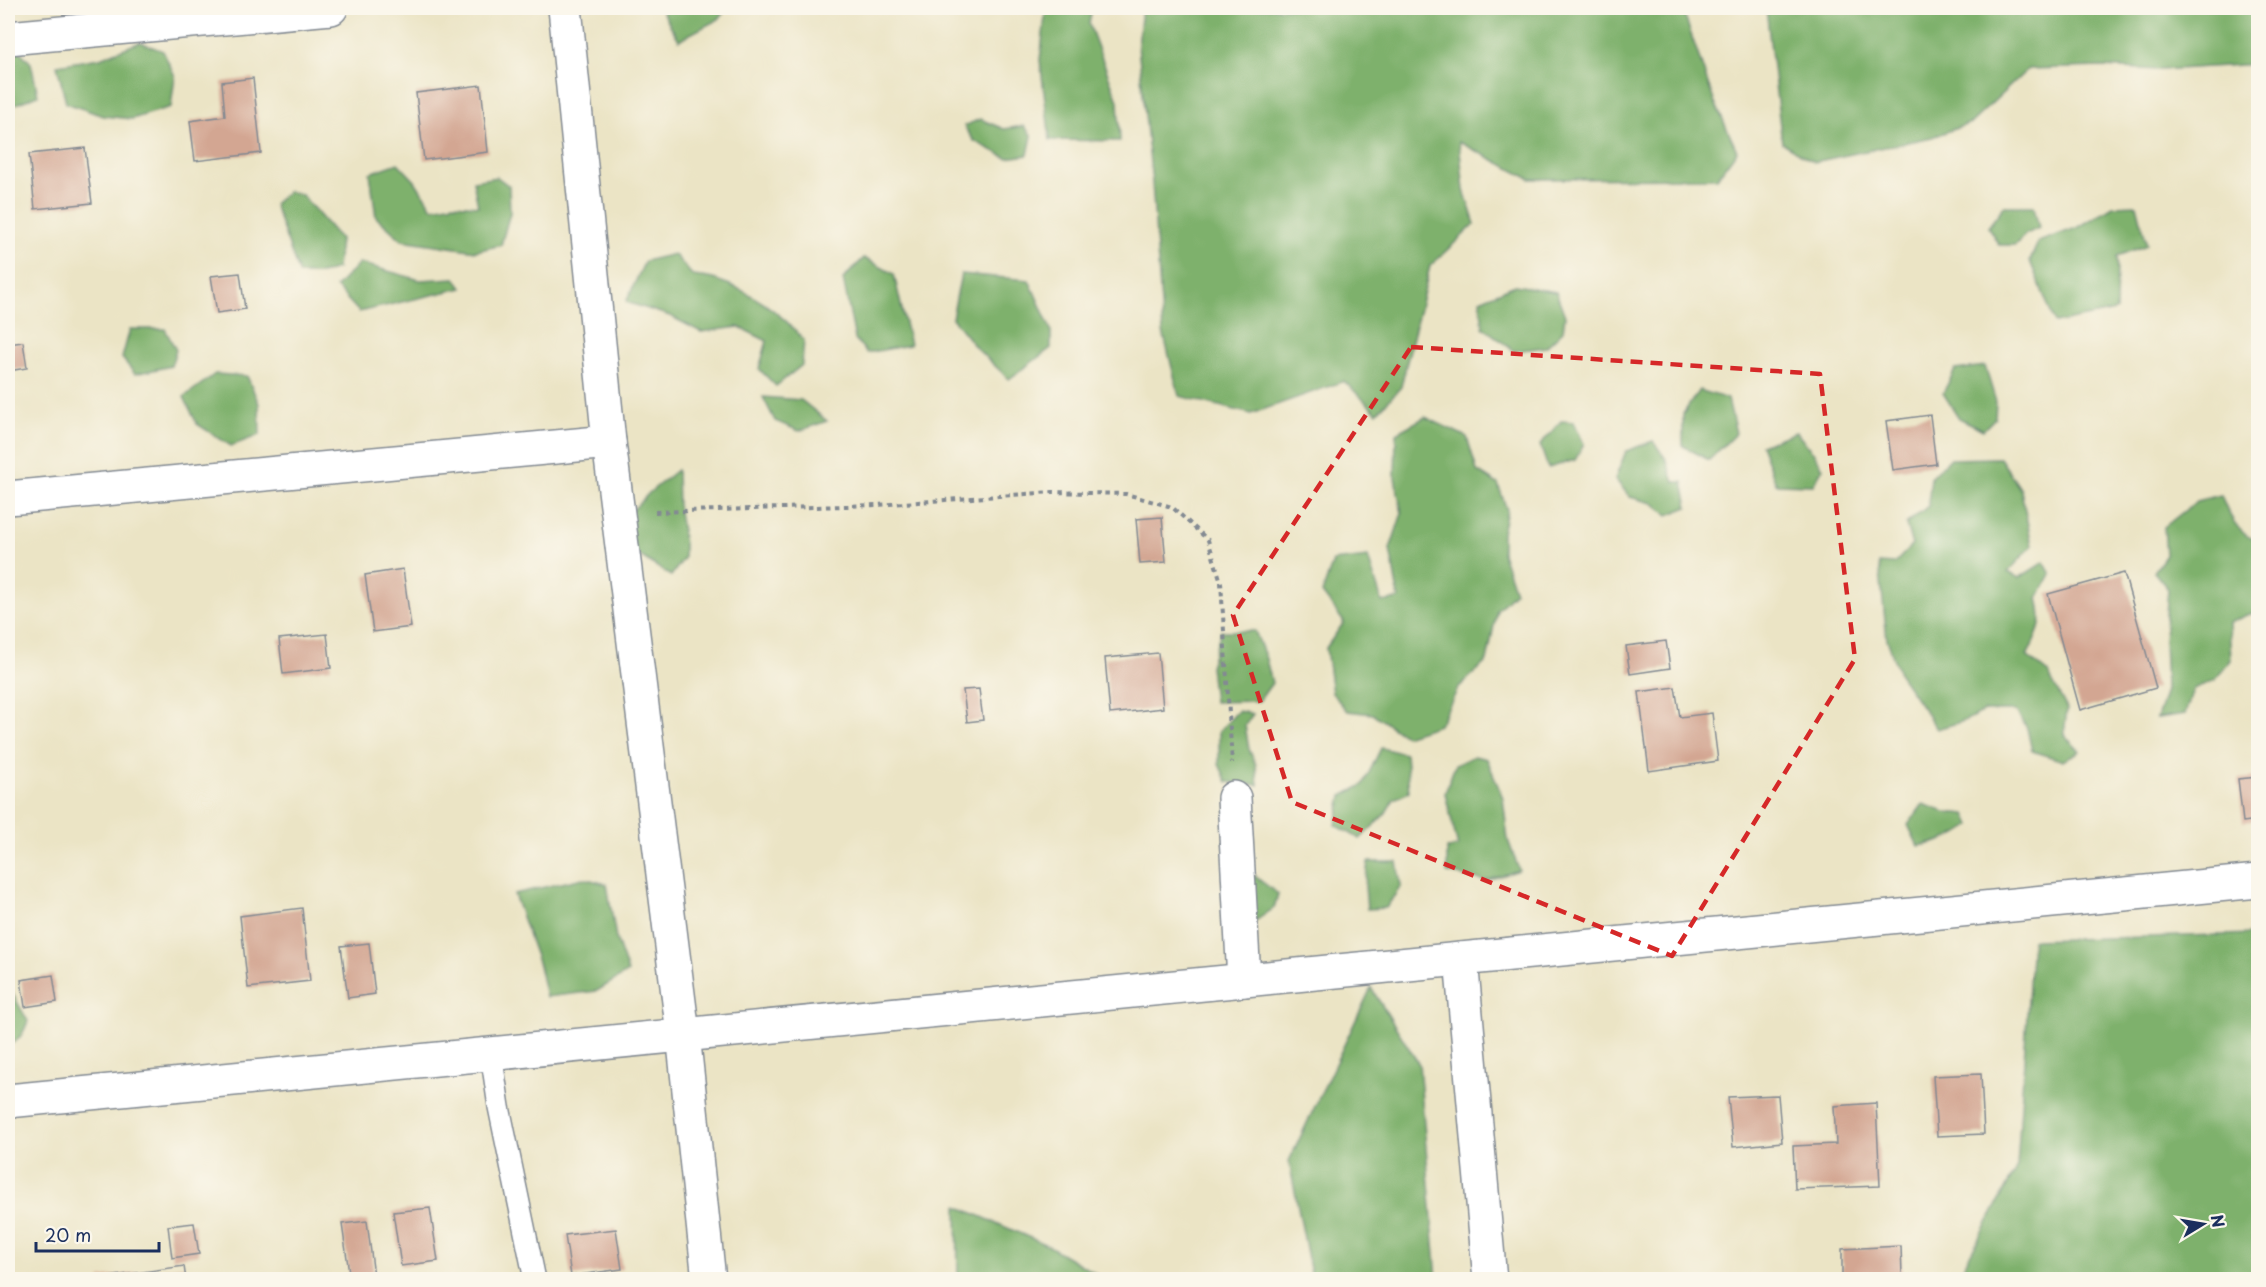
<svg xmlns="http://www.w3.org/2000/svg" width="2266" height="1287" viewBox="0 0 2266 1287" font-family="'Playpen Sans',sans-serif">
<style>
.forest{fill:#7eb16c;stroke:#4c7065;stroke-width:1.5}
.building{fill:#d3a692}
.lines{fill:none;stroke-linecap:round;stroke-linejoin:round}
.lane-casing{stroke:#838a92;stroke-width:24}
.street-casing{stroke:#838a92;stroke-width:36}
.path{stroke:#838a92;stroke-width:4;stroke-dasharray:4.5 4.5;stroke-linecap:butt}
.lane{stroke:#fff;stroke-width:21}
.street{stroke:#fff;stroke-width:33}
.marked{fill:none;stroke:#d62828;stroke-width:4.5;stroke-dasharray:12 8;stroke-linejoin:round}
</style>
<rect width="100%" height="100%" fill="#fbf7ec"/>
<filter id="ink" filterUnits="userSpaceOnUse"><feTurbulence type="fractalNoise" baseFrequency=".0167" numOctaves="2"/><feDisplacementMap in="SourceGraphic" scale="12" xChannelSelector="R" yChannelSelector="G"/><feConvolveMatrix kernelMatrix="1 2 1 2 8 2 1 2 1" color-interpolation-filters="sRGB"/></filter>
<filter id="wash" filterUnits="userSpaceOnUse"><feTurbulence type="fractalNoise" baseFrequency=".008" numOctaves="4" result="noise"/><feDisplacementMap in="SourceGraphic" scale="24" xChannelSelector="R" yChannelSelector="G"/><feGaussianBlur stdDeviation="1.35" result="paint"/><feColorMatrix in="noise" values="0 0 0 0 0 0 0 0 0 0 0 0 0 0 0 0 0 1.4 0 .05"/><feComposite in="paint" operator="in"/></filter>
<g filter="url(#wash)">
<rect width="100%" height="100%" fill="#ebe4c5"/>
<!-- forest -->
<g class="forest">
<path d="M660,8h67l-8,11 -40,21z"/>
<path d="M1046,8h46l-3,16 29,77 2,40 -70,-1 -10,-80z"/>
<path d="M1142,8h540l31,90 24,53 -20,27 -187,1 -71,-37 5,48 11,34 -45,42 -29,121 -24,26 -33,-32 -93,33 -72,-18 -16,-64 -11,-149 -14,-137z"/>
<path d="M1766,8h492v56l-99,6 -57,-3 -74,2 -57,54 -39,14 -118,25 -32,-19z"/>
<path d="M140,42l23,9 12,25 -4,31 -39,12 -29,-3 -37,-13 -9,-38 43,-7z"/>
<path d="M8,45h6l17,18 7,32 -29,12 -1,-2z"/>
<path d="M980,119l24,10 20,-3 8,10 -4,19 -21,3 -33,-17 -10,-15z"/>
<path d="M398,163l17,18 17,27 22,-4 24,2 -5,-25 24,-4 12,9 1,27 -9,32 -25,6 -74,-11 -26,-23 -6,-44z"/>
<path d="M288,191l14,4 38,44 -3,30 -16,5h-22l-25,-70z"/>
<path d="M2137,205l10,40 -30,11 -1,55 -61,12 -25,-62 8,-19 41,-15 34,-21z"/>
<path d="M2004,206h30l5,22 -13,6 -11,11h-16l-11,-18z"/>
<path d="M674,254l19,22c7,1 16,1 23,4 33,10 66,33 88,60l-2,25 -26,21 -17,-17 8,-28 -28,-14 -38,5 -31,-16 -44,-14 19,-41z"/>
<path d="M864,258l30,16 16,71 -43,8 -12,-14 -12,-60z"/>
<path d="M359,263l61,17 35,-2 7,10 -103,24 -23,-25z"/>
<path d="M961,274l68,6 22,50v18l-42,31 -33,-31 -24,-30z"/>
<path d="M1515,285l41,7 9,24 -2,15 -17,16 -32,4 -31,-24 -3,-27z"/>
<path d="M130,329h35l11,21 -5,16 -36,8 -13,-16z"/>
<path d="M1985,366l11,36 -1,16 -12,12 -24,-12 -16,-25 12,-23z"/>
<path d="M215,374l32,2 12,28 1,31 -29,11 -34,-22 -13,-27z"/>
<path d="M1699,390l29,9 8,34 -27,27 -26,-14v-32z"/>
<path d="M763,397l38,3 26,21 -28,10 -24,-10z"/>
<path d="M1425,417l42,20 10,34 21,13 9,26 -5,23v20l13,39 -18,18 -10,51 -28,26 -20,38 -34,11 -32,-22 -26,-3 -15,-18 -6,-45 18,-26 -22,-29 11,-32 35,-4 14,45 17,-3 -9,-50 12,-36 -7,-35 1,-45z"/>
<path d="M1561,421l13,1 10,22 -9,16 -27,8 -8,-23z"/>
<path d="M1796,432l19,23 8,13 -10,17 -37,-1 -15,-39z"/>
<path d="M1653,441l13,18 8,23h9l5,25 -20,8 -15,-12 -23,-6 -15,-18 11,-28z"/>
<path d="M2000,458l21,32 11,56 -24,26 11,6 25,-16 7,12 -13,24c7,26 0,35 -11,58l21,17 19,36 -3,26 16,16 -17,10 -31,-10 -5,-23 -11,-17h-32l-20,10 -27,8 -38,-55 -12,-35 -8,-76 15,1 18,-19 -6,-21 22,-18 3,-29 18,-18z"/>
<path d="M677,470l1,35 6,39v14l-13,18 -37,-24 -9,-34 25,-26z"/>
<path d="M2221,495c7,18 17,41 37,46v72l-9,1 -20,9 2,37 -16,20 -22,9 -8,25 -28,4 9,-28 -2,-50 4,-51 -14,-17 12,-17 -2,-28 33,-26z"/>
<path d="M1221,631h34l11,28 6,24 -13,18 -45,1 -4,-36z"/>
<path d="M1238,711l15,3 -8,11 4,24 7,16 2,20 -31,-3 -8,-18v-33z"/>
<path d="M1381,748l25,6 3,38 -15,7 -9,15 -25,25 -24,-14 6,-29 21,-11z"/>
<path d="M1474,756l13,3 16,39 5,42 11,30 -33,11 -39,-8v-25l11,-1 -13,-54 10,-28z"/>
<path d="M1923,804l22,8 21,2 5,11c-17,13 -33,18 -53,21l-10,-21z"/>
<path d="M1368,862h29l4,24 -15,22 -19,1 -2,-23z"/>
<path d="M1248,871l30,23 -4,14 -20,14z"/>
<path d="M583,878l24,6 9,54 12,34 -31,19 -51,6 -7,-32 -25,-71z"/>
<path d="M2258,934v345h-301l60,-112 15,-227z"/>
<path d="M8,986l20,35c-4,11 -9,21 -20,24z"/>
<path d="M1371,988l48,76 18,215h-125l-23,-118z"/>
<path d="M957,1206l92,40 56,33h-147z"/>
</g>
<g id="blocks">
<!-- building -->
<g class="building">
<path d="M253,78l8,75 -66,8 -5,-40 35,-5 -3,-34z"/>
<path d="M481,85l7,67 -64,8 -8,-67z"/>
<path d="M85,148l7,55 -57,6 -6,-55z"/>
<path d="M240,273l5,36 -28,4 -6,-37z"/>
<path d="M23,342l4,26 -19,3v-27z"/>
<path d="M1930,415l6,49 -43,6 -7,-49z"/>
<path d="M1162,517l4,45 -26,2 -4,-45z"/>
<path d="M403,569l8,58 -38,5 -8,-57z"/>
<path d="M2124,573l32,115 -76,22 -32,-116z"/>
<path d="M327,634l4,34 -48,6 -4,-35z"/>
<path d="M1666,641l4,27 -40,6 -4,-28z"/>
<path d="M1158,653l5,55 -53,6 -5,-56z"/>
<path d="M1675,687l5,30 32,-4 6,48 -69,10 -10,-79z"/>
<path d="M979,689l4,31 -16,2 -4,-32z"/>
<path d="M2258,777v43l-15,2 -5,-43z"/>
<path d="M302,908l8,73 -62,7 -8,-72z"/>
<path d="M369,943l6,51 -27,4 -7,-52z"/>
<path d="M53,975l4,27 -32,5 -4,-27z"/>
<path d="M1981,1074l3,60 -47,2 -4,-60z"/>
<path d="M1778,1095l4,47 -49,5 -5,-50z"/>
<path d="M1876,1103l4,83 -85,3 -2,-43 43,-2 -2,-38z"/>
<path d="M430,1208l8,53 -37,5 -8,-54z"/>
<path d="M367,1221l7,55 -24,3 -8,-55z"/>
<path d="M194,1223l5,31 -27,4 -4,-32z"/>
<path d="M616,1229l6,40 -51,7 -6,-41z"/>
<path d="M1901,1246l1,30 -60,2v-29z"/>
<path d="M184,1266l2,14h-85l-1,-2z"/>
</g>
</g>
</g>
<g filter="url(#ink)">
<use href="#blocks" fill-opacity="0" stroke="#838a92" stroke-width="1.5"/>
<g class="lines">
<!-- lane casing -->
<g class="lane-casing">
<path id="lane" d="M491,1053l8,54 36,173"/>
</g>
<!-- street casing -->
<g class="street-casing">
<g id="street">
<path d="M565,8l44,434 74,592 26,246"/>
<path d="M8,38l323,-30"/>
<path d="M8,498l601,-56"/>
<path d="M1234,798l10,182"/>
<path d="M1461,959l29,321"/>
<path d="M8,1101l2250,-220"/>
</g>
</g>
<!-- path -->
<path class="path" d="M655,512l222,-7 176,-13 73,2 46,13 36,33 13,42 11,181"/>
<!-- lane -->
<use href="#lane" class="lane"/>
<!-- street -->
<use href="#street" class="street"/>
</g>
</g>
<!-- marked area -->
<path class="marked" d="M1411,347l409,27 35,285 -183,297 -380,-154 -59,-187z"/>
<!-- margin -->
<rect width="2266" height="1287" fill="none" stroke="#fbf7ec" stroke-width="30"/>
<!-- north arrow -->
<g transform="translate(2203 1224) rotate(79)" stroke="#fbf7ec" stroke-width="4.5" paint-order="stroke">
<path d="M0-4.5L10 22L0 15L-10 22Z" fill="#1b2f5e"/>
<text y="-9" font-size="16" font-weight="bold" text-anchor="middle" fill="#1b2f5e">N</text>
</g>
<!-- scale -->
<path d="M36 1242v9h123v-9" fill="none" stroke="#1b2f5e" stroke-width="3"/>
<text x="45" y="1242" font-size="18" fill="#1b2f5e" stroke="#fbf7ec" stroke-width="4.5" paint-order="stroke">20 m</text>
</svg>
